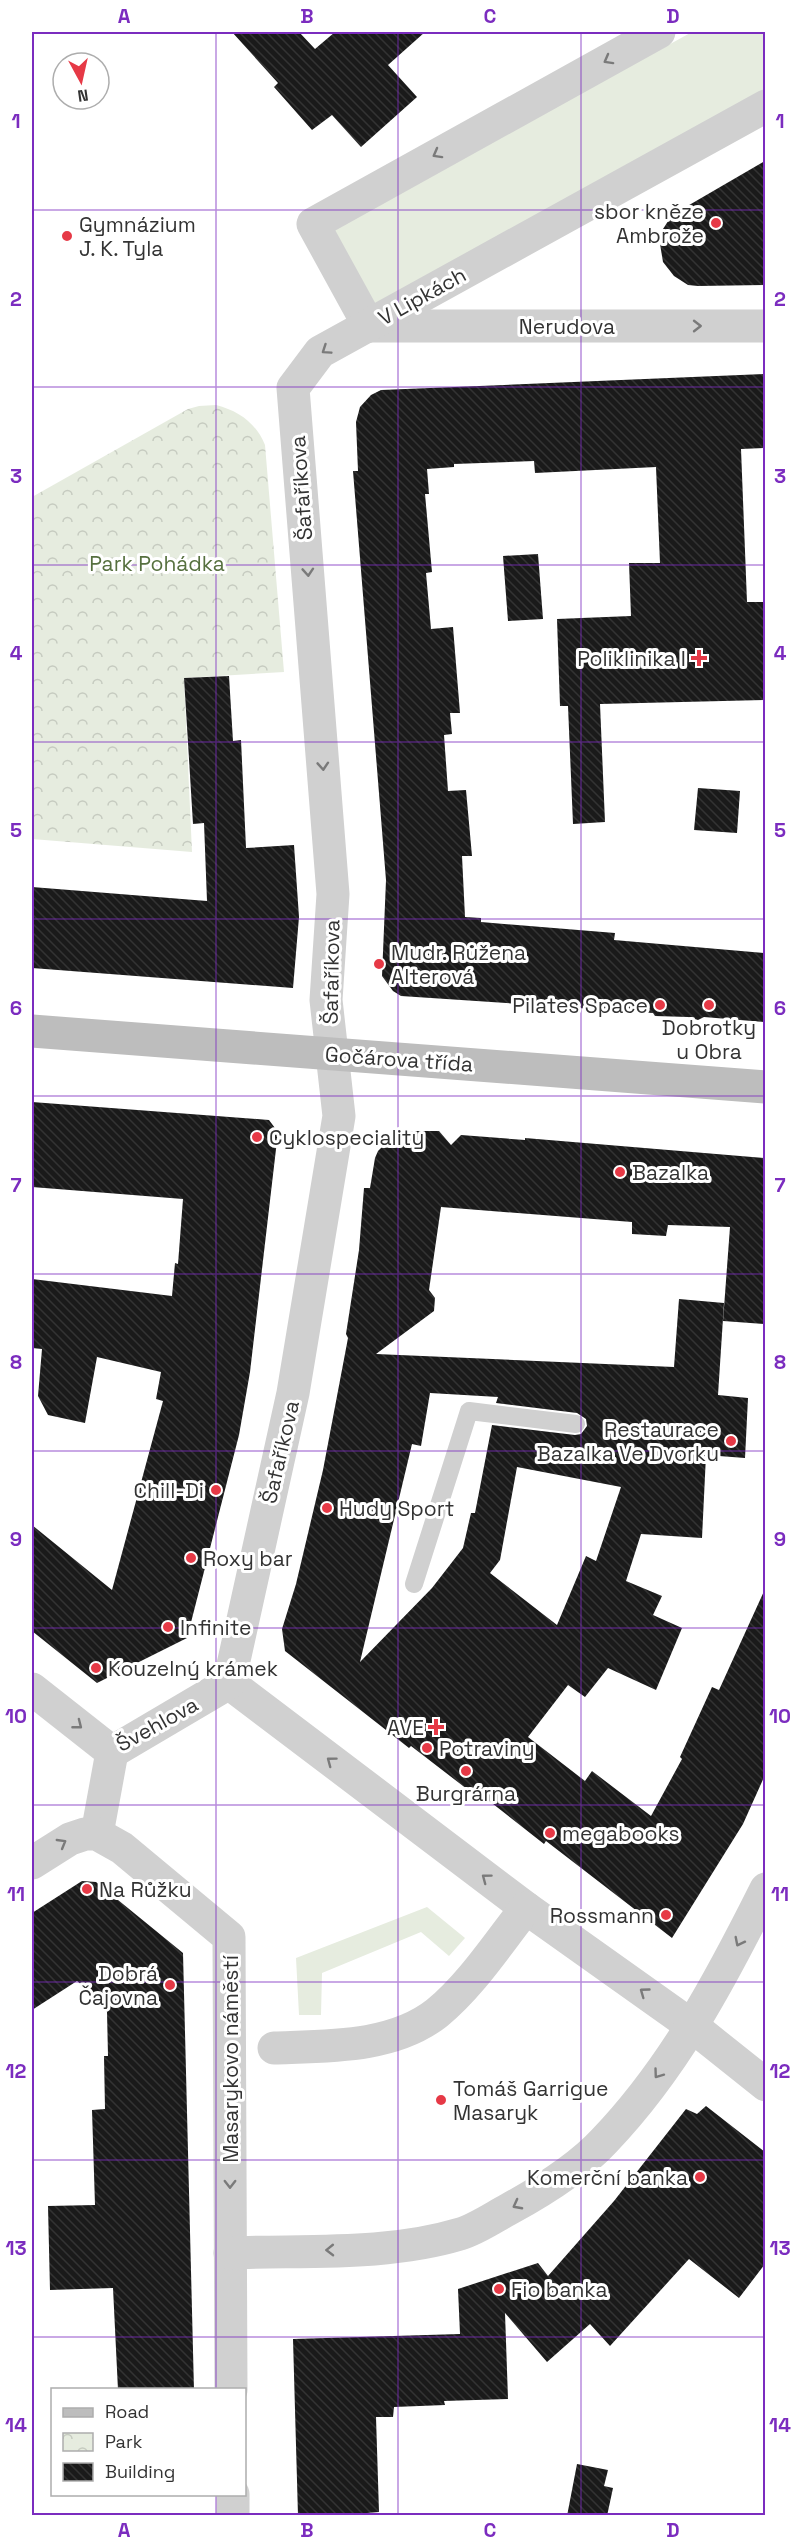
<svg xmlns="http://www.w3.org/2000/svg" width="797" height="2547" viewBox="0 0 797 2547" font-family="'Space Grotesk',sans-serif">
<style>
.green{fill:#e6ecdf}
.park{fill:url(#park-crowns)}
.building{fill:url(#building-back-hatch);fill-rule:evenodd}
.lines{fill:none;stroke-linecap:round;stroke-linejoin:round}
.lane{stroke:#d0d0d0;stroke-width:18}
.street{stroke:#d0d0d0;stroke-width:33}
.secondary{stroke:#bdbdbd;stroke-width:33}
.oneway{stroke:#7a7a7a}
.grid{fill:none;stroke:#7b2cbf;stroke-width:1.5;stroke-opacity:0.55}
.poi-dot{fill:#e63946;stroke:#fff;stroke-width:2}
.labels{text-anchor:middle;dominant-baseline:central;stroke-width:6;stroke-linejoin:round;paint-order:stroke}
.poi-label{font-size:21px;fill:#333;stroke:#fff;text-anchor:start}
.street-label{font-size:21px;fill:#333;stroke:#fff}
.park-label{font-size:21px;fill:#56703f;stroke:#fff}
.neatline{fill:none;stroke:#7b2cbf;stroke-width:2}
.grid-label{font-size:20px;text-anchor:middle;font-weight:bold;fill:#7b2cbf}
</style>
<defs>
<pattern id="park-crowns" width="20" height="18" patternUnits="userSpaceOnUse" patternTransform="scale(1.5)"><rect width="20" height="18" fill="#e6ecdf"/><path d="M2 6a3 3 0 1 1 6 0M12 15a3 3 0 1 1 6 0" fill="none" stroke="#c6cbc0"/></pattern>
<pattern id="building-back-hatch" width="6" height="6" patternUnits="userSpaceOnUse" patternTransform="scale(1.5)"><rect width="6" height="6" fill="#1a1a1a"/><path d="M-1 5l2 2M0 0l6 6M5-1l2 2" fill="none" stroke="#333"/></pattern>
</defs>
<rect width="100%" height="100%" fill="#fff"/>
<!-- green -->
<g class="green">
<path d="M692,32h73v58l-390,219 -42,-80z"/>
<path d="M427,1907l38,31 -16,18 -28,-24 -99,41 -1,42h-22l-3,-57z"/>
</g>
<!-- park -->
<path class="park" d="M216,405c23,6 40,18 49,40l19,227 -100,6 8,174 -160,-13v-342l156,-88 11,-3z"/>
<!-- building -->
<g class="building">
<path d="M232,32h67l16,17 20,-17h90l-37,33 29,32 -56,50 -29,-32 -20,15 -38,-43 4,-4z"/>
<path d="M765,161v124l-67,1 -10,-1 -14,-9 -11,-14 -3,-18 3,-15 9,-14z"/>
<path d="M765,374v74l-24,1 6,153h18v98l-165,4 5,118 -32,2 -5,-118h-8l-3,-87 74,-3 -2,-53h31l-4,-96 -121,6 -1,-12 -80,3v3l-27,2 2,25h-4l7,78 -6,1 5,56 22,-2 7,86h-10l2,21 -8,1 4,56 18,-1 6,66h-10l3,61 16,1v4l134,11 -1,7 151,13v69l-61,-5 -6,3 -10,-3 -33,-1 -2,-3 -252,-17 -8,-5 -11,-15 4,-96 -33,-409h5l-2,-49 4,-15 11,-12 10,-5z"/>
<path d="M538,554l5,65 -35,2 -5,-65z"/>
<path d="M229,676l4,65 8,-1 5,108 48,-3 5,72 -6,71 -261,-20v-81l175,14 -3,-78 -11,1 -9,-146z"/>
<path d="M698,788l42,3 -3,42 -43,-3z"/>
<path d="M32,1102l237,18 9,12 -28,240 -11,63 -52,203 -90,45 -65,-52v-106l80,65 51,-189 -7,-2 5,-27 -64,-15 -12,66 -37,-8 -10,-19 4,-47 -10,-1v-69l140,17 3,-33 3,1 5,-65 -151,-12z"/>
<path d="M410,1131h29l12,14 10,-10 64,5v-2l240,20v166l-42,-3 7,-94 -62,-2 -2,11 -34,-2v-12l-191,-15 -12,83 6,8 -1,13 -58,43 298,13 5,-68 45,4 -6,92 30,3 -3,60 -39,-3 -4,83 -61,-4 -15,47 36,15 -9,19 29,13 -26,62 -48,-22 -23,29 -17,-12 -40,52 57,44 7,-10 59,45 31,-57 -2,-2 32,-70 7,3 46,-101v186l-22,49 -71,114 -126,-97 -2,3 -65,-51 -3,3 -65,-50 -2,2 -124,-97 -3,-22 14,-45 27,-114 25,-132 -2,-4 13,-84 5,-62h6l5,-30 3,-7 8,-8zM430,1393l68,4 -2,6 81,10 9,6 1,7 -6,8 -6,1 -83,-10 -17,88h-4l-8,35 -31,40 -72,74 52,-218 9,2zM517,1467l104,20 -25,74 -10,-5 -29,69 -67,-52 10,-13z"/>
<path d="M82,1881l14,1 87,71 11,437h-76l-5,-102 -63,2 -2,-84 47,-1 -3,-95 13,-1 -1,-53h4l-1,-44 -9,-14 -21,-17 -45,29v-97z"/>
<path d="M706,2106l59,46v112l-26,34 -50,-39 -79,87 -20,-22 -43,38 -42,-49 3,86 -64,2 1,4 -51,2 -1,10h-17l3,95 -12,1v3h-69l-5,-177 167,-5 -2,-45 80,-26 10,13 66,-75 72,-92 11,5z"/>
<path d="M577,2464l31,6 -4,16 9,2 -6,28h-40z"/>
</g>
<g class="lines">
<!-- lane -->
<path class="lane" d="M414,1584l55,-173 107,13"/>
<!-- street -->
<g class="street">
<path d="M369,326l-56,-102 346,-192"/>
<path d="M371,326h395"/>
<path d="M229,1683l64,-290 46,-277 -13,-116 7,-106 -40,-506 27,-36 446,-246"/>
<path d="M229,1683l297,225 166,118 74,59"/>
<path d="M32,1689l80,63 117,-69"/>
<path d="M97,1834l15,-82"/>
<path d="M32,1863l38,-24 15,-5h12l25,14 107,89 2,453"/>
<path d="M274,2048c53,-2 119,0 163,-35 35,-29 61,-70 89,-105"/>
<path d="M230,2253c76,-3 157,3 230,-19 17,-5 34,-17 49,-25 33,-18 70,-41 95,-68 70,-73 117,-162 162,-252"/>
<path d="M233,2494v22"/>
</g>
<!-- secondary -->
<path class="secondary" d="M32,1031l734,56"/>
</g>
<!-- one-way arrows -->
<defs><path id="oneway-chevron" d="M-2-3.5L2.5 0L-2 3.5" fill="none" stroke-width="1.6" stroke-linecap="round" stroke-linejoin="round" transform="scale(1.5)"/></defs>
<g class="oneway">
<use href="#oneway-chevron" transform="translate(608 60) rotate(151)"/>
<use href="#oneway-chevron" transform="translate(437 154) rotate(151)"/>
<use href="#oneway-chevron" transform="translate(697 326)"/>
<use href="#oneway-chevron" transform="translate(326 350) rotate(146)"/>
<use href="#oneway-chevron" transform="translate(308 572) rotate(86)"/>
<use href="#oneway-chevron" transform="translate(323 766) rotate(86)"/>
<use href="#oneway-chevron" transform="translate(78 1725) rotate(38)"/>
<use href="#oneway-chevron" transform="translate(331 1761) rotate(-143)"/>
<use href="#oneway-chevron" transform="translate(62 1843) rotate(-30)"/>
<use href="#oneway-chevron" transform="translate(486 1878) rotate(-143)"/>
<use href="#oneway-chevron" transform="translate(739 1942) rotate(117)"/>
<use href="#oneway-chevron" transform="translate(644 1992) rotate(-144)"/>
<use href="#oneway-chevron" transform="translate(658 2074) rotate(126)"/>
<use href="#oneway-chevron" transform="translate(230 2184) rotate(90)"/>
<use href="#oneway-chevron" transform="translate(517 2205) rotate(152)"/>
<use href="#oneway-chevron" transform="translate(330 2250) rotate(179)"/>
</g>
<!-- grid -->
<path class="grid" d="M216,32v2358M398,32v2484M581,32v2484M32,210h734M32,387h734M32,565h734M32,742h734M32,919h734M32,1096h734M32,1274h734M32,1451h734M32,1628h734M32,1805h734M32,1982h734M32,2160h734M32,2337h734M216,2494v22"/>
<!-- markers -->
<g class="poi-dot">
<circle cx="716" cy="223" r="6"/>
<circle cx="67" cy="236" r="6"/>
<path d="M696 649h6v6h6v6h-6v6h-6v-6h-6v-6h6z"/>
<circle cx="379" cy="964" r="6"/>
<circle cx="660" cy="1005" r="6"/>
<circle cx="709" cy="1005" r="6"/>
<circle cx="257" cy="1137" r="6"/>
<circle cx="620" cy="1172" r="6"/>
<circle cx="731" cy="1441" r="6"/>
<circle cx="216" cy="1490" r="6"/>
<circle cx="327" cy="1508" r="6"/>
<circle cx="191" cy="1558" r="6"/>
<circle cx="168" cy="1627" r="6"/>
<circle cx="96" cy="1668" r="6"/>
<path d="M433 1718h6v6h6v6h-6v6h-6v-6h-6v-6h6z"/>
<circle cx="427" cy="1748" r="6"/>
<circle cx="466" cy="1771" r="6"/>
<circle cx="550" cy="1833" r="6"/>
<circle cx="87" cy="1889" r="6"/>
<circle cx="666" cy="1915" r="6"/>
<circle cx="170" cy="1985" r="6"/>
<circle cx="441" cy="2100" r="6"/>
<circle cx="700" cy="2177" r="6"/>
<circle cx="499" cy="2289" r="6"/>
</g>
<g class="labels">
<!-- poi labels -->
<g class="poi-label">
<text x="704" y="211" text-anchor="end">sbor kněze<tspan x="704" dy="24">Ambrože</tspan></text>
<text x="79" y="224">Gymnázium<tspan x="79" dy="24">J. K. Tyla</tspan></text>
<text x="686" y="658" text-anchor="end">Poliklinika I</text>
<text x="391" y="952">Mudr. Růžena<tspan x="391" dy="24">Alterová</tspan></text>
<text x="648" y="1005" text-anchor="end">Pilates Space</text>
<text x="709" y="1027" text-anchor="middle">Dobrotky<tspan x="709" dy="24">u Obra</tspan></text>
<text x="269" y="1137">Cyklospeciality</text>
<text x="632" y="1172">Bazalka</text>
<text x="719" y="1429" text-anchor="end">Restaurace<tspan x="719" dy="24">Bazalka Ve Dvorku</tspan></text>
<text x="204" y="1490" text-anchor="end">Chill-Di</text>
<text x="339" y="1508">Hudy Sport</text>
<text x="203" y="1558">Roxy bar</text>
<text x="180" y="1627">Infinite</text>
<text x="108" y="1668">Kouzelný krámek</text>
<text x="424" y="1727" text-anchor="end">AVE</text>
<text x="439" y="1748">Potraviny</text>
<text x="466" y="1793" text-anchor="middle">Burgrárna</text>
<text x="562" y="1833">megabooks</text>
<text x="99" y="1889">Na Růžku</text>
<text x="654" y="1915" text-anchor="end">Rossmann</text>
<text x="158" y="1973" text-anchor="end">Dobrá<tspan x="158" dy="24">Čajovna</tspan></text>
<text x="453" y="2088">Tomáš Garrigue<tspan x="453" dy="24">Masaryk</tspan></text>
<text x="688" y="2177" text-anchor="end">Komerční banka</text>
<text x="511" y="2289">Fio banka</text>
</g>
<!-- street labels -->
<g class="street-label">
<text transform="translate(422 296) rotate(-29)">V Lipkách</text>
<text x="567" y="326">Nerudova</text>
<text transform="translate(301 488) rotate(-94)">Šafaříkova</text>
<text transform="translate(331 972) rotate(-89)">Šafaříkova</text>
<text transform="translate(399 1059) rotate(4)">Gočárova třída</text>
<text transform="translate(280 1452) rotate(-77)">Šafaříkova</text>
<text transform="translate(157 1724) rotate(-29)">Švehlova</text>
<text transform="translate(230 2059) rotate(-90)">Masarykovo náměstí</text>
</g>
<!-- park labels -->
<g class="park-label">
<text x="157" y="563">Park Pohádka</text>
</g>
</g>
<!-- border -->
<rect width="797" height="2547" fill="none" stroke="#ffffff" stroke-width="66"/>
<!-- legend -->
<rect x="51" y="2388" width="195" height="108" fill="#ffffff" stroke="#adadad" stroke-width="1.5"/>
<rect x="63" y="2408" width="30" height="9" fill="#bdbdbd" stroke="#adadad" stroke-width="1.5"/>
<text x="105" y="2418" font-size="18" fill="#333333">Road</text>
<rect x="63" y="2433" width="30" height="18" fill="url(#park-crowns)" stroke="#adadad" stroke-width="1.5"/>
<text x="105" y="2448" font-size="18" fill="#333333">Park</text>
<rect x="63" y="2463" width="30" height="18" fill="url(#building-back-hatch)" stroke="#adadad" stroke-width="1.5"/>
<text x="105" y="2478" font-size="18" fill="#333333">Building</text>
<!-- north arrow -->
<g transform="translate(81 81) rotate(172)"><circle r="28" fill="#ffffff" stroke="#adadad" stroke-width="1.5"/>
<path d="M0-4.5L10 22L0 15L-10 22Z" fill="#e63946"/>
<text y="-9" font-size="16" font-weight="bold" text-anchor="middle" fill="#333333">N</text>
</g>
<rect x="33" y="33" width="731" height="2481" class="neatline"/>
<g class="grid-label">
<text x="124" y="23">A</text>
<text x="307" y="23">B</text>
<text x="490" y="23">C</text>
<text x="673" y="23">D</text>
<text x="16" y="128">1</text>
<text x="780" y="128">1</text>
<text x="16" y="306">2</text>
<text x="780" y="306">2</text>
<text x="16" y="483">3</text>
<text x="780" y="483">3</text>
<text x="16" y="660">4</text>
<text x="780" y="660">4</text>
<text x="16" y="837">5</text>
<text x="780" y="837">5</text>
<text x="16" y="1015">6</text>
<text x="780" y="1015">6</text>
<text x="16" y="1192">7</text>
<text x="780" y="1192">7</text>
<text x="16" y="1369">8</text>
<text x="780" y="1369">8</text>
<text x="16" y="1546">9</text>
<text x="780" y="1546">9</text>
<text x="16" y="1723">10</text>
<text x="780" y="1723">10</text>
<text x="16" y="1901">11</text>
<text x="780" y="1901">11</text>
<text x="16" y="2078">12</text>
<text x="780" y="2078">12</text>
<text x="16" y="2255">13</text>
<text x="780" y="2255">13</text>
<text x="16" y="2432">14</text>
<text x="780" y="2432">14</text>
<text x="124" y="2537">A</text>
<text x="307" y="2537">B</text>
<text x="490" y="2537">C</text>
<text x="673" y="2537">D</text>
</g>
</svg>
